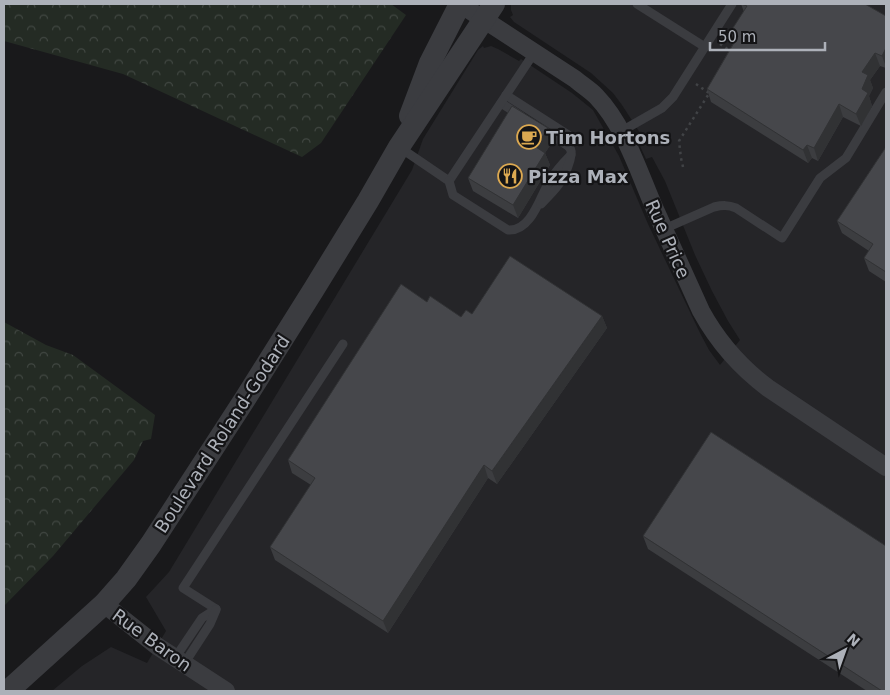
<svg xmlns="http://www.w3.org/2000/svg" width="890" height="695" viewBox="0 0 890 695" font-family="'DejaVu Sans',sans-serif">
<style>
.built{fill:#252528}
.forest{fill:url(#forest-crowns)}
.lines{fill:none;stroke-linecap:round;stroke-linejoin:round}
.path{stroke:#414346;stroke-width:2.5;stroke-dasharray:2.5 4;stroke-linecap:butt}
.service{stroke:#3b3c40;stroke-width:9}
.minor{stroke:#3b3c40;stroke-width:18}
.tertiary{stroke:#3b3c40;stroke-width:22}
.wall{fill:#3c3d40}
.shaded-wall{fill:#313234}
.building{fill:#46474b;stroke:#313234}
.labels{text-anchor:middle;dominant-baseline:central;stroke-width:4.5;stroke-linejoin:round;paint-order:stroke}
.poi-label{font-size:18px;font-weight:bold;fill:#adb1b9;stroke:#141416;text-anchor:start}
.street-label{font-size:18px;fill:#adb1b9;stroke:#141416}
</style>
<defs>
<pattern id="forest-crowns" width="20" height="18" patternUnits="userSpaceOnUse" patternTransform="scale(1.25)"><rect width="20" height="18" fill="#242b24"/><path d="M2 6a3 3 0 1 1 6 0M12 15a3 3 0 1 1 6 0" fill="none" stroke="#414742"/></pattern>
</defs>
<rect width="100%" height="100%" fill="#19191b"/>
<!-- built -->
<path class="built" d="M511,4h375v687h-834l30,-25 29,-19 36,16 19,-32 -20,-34 23,-25 243,-402 11,-31 55,-89 5,-4 1,2 7,-2 7,3 21,12 2,-2 51,34 21,17 26,46 29,68 52,109 9,17 11,15 20,-25 -12,-19 -16,-30 -17,-36 -30,-74 -13,-24 -6,2 -6,-13v-5l2,-5 -20,-31 -9,-12 -22,-20 -77,-51 -4,-5 3,-2 -2,-5z"/>
<!-- forest -->
<g class="forest">
<path d="M4,4h387l15,11 -85,128 -19,14 -179,-83 -119,-33z"/>
<path d="M4,322l42,23 27,10 82,60 -4,24 -8,2 -9,19 -81,96 -49,50z"/>
</g>
<g class="lines">
<!-- path -->
<g class="path">
<path d="M720,44l12,8"/>
<path d="M696,84l13,9"/>
<path d="M683,167l-2,-9 -2,-17 31,-49"/>
</g>
<!-- service -->
<g class="service">
<path d="M637,4l68,43"/>
<path d="M506,95l67,43 -5,8"/>
<path d="M501,103l20,13"/>
<path d="M620,132l42,-24 11,-11 59,-93"/>
<path d="M399,147l50,34 85,-128"/>
<path d="M449,181l4,14 55,35c23,2 32,-33 41,-48 6,-10 14,-19 22,-27"/>
<path d="M541,204c15,-15 23,-23 29,-44 1,-6 3,-9 -2,-14l-26,-17"/>
<path d="M664,229l50,-22c9,-2 14,-2 22,1l46,30 38,-60 26,-20 40,-66"/>
<path d="M216,609l-33,-21 160,-244"/>
<path d="M175,658l27,-40 14,-9"/>
<path d="M184,664l26,-40 6,-14"/>
</g>
<!-- minor -->
<g class="minor">
<path d="M460,4l115,75c7,6 15,11 21,17 28,29 42,74 58,111 16,35 31,69 47,104 17,31 39,56 67,77l118,79"/>
<path d="M104,604l53,42 69,45"/>
</g>
<!-- tertiary -->
<g class="tertiary">
<path d="M410,116l20,-53 30,-59"/>
<path d="M8,691l96,-87 22,-25 25,-35 94,-145 69,-110 54,-88 31,-54 95,-143"/>
</g>
</g>
<!-- wall -->
<g class="wall">
<path d="M741,4l145,12v52l-6,-2 -10,14 3,8 -4,8 3,10 -11,20 -18,-9 -25,44 -6,-3 -4,5 -97,-61 -4,-13 27,-47 -3,-11 13,-19z"/>
<path d="M548,128l5,13 -8,12 5,12 -32,53 -45,-27 -5,-13z"/>
<path d="M886,147v135l-17,-11 -5,-13 5,-7 -27,-18 -5,-12z"/>
<path d="M427,302l34,15 11,-3 130,2 5,12 -110,156 -9,-6 -100,155 -113,-73 -5,-13 41,-62 -19,-12 -4,-13z"/>
<path d="M643,536l243,155h-19l-219,-142z"/>
</g>
<!-- shaded-wall -->
<g class="shaded-wall">
<path d="M886,48v19l-4,-11z"/>
<path d="M875,53l5,13 -10,14 3,8 -4,8 3,10 -11,20 -5,-12 6,-25v-17z"/>
<path d="M839,104l4,13 -25,44 -4,-13z"/>
<path d="M548,128l5,13 -8,12 5,12 -32,53 -5,-13 23,-58z"/>
<path d="M807,145l5,13 -4,5 -5,-13z"/>
<path d="M602,316l5,12 -110,156 -5,-13z"/>
<path d="M484,465l4,13 -100,155 -5,-12z"/>
</g>
<!-- building -->
<g class="building">
<path d="M741,4h124l21,12v32l-4,8 -7,-3 -13,19 6,3 -6,14 6,4 -12,21 -17,-10 -25,44 -7,-3 -4,5 -96,-61 31,-53 -7,-5 16,-25z"/>
<path d="M512,106l36,22 -12,19 9,6 -32,52 -45,-27z"/>
<path d="M886,147v125l-22,-14 9,-14 -36,-23z"/>
<path d="M510,256l92,60 -110,155 -8,-6 -101,156 -113,-74 45,-69 -27,-18 113,-176 26,18 3,-6 31,21 5,-7 6,4z"/>
<path d="M711,432l175,114v145h-4l-239,-155z"/>
</g>
<!-- icons -->
<defs>
<g id="cafe-ring" transform="scale(1.25)"><circle r="9.5" fill="#141416" stroke="#dca951" stroke-width="1.5"/><path d="M-5.5-4.5H6V0H3Q3 3.5 0 3.5H-2.5Q-5.5 3.5-5.5 0ZM3-3.2v2h1.7v-2ZM-6 4.5H4V6H-6Z" fill="#dca951"/></g>
<g id="restaurant-ring" transform="scale(1.25)"><circle r="9.5" fill="#141416" stroke="#dca951" stroke-width="1.5"/><path d="M-5-6h1v4h1v-4h1v4h1v-4h1v5L-1.5 .5V6h-2V.5L-5-1ZM5-6V6H3V1.5H1.5Q1.5-4 5-6Z" fill="#dca951"/></g>
</defs>
<g fill-rule="evenodd">
<use href="#cafe-ring" x="529" y="137"/>
<use href="#restaurant-ring" x="510" y="176"/>
</g>
<g class="labels">
<!-- poi labels -->
<g class="poi-label">
<text x="546" y="137">Tim Hortons</text>
<text x="528" y="176">Pizza Max</text>
</g>
<!-- street labels -->
<g class="street-label">
<text transform="translate(668 239) rotate(66)">Rue Price</text>
<text transform="translate(222 434) rotate(-57)">Boulevard Roland-Godard</text>
<text transform="translate(152 640) rotate(36)">Rue Baron</text>
</g>
</g>
<!-- border -->
<rect width="890" height="695" fill="none" stroke="#adb1b9" stroke-width="10"/>
<!-- north arrow -->
<g transform="translate(845 650) rotate(41)" stroke="#141416" stroke-width="4" paint-order="stroke">
<path d="M0-4L9 19L0 12L-9 19Z" fill="#adb1b9"/>
<text y="-8" font-size="14" font-weight="bold" text-anchor="middle" fill="#adb1b9">N</text>
</g>
<!-- scale -->
<path d="M710 42v8h115v-8" fill="none" stroke="#adb1b9" stroke-width="2.5"/>
<text x="718" y="42" font-size="15" fill="#adb1b9" stroke="#141416" stroke-width="4" paint-order="stroke">50 m</text>
</svg>
